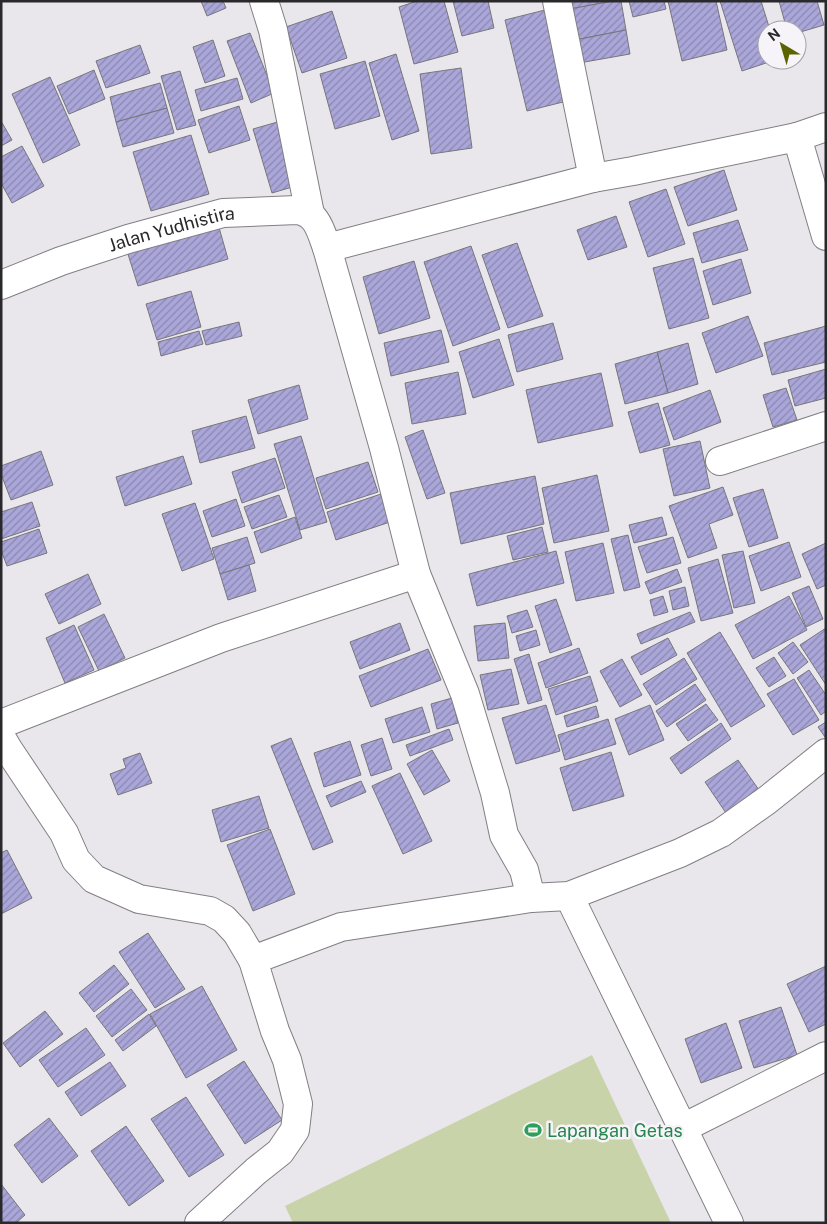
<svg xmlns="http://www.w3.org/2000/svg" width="827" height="1224" viewBox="0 0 827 1224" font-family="'Public Sans',sans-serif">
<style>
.garden{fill:#c9d3aa}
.building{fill:url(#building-hatch);stroke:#77767b}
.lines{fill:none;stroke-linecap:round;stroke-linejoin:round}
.minor-casing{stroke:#827f84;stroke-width:30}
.minor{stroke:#fff;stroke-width:28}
.labels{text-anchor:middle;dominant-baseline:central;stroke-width:5;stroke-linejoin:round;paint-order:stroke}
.street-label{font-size:18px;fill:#29282a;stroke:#f7f4f9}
.leisure-label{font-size:18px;fill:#27864d;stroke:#f7f4f9;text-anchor:start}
</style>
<defs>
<pattern id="building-hatch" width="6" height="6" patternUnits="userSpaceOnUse" patternTransform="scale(1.25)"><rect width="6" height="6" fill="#aaa6d9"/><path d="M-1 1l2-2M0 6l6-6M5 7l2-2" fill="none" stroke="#8a87b0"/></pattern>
</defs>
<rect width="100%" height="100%" fill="#eae7ec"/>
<!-- garden -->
<path class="garden" d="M592,1055l79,168h-378l-8,-17z"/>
<!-- building -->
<g class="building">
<path d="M201,1h22l3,7 -19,8z"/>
<path d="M417,1h27l14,51 -44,12 -15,-57z"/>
<path d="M453,1h35l6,27 -32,8z"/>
<path d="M568,1h45l-43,8z"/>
<path d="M613,1h8l5,29 -51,10 -5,-31z"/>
<path d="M629,1h35l2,8 -33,8z"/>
<path d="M668,1h48l11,49 -45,11z"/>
<path d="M720,1h41l9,29h-3v30h8l-33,11z"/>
<path d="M779,1h38l7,24 -27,8v-3h-10z"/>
<path d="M549,9l22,91 -44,11 -22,-91z"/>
<path d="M332,11l15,47 -45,15 -16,-46z"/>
<path d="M626,30l4,24 -51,9 -4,-23z"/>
<path d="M250,33l24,60 -23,10 -24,-62z"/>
<path d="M213,40l12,36 -20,7 -12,-36z"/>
<path d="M140,45l10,28 -44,15 -10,-27z"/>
<path d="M396,54l23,77 -27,9 -23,-77z"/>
<path d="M365,61l15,55 -45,13 -15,-55z"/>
<path d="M461,68l11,80 -41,6 -11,-80z"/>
<path d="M94,70l11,29 -36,15 -12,-28z"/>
<path d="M180,71l16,54 -19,5 -16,-54z"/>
<path d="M50,77l30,68 -37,18 -31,-69z"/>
<path d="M237,78l6,21 -42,12 -6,-21z"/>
<path d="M160,83l7,25 -51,14 -6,-25z"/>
<path d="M239,106l11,34 -41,13 -11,-33z"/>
<path d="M167,108l7,25 -51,14 -7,-25z"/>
<path d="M1,121l11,19 -11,6z"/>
<path d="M281,121l18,64 -27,8 -19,-64z"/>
<path d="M191,135l18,59 -58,17 -18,-59z"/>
<path d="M22,146l22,40 -32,17 -11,-20v-26z"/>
<path d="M724,170l13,40 -49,16 -14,-39z"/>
<path d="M666,189l19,55 -37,13 -19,-55z"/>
<path d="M616,216l11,31 -39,13 -11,-30z"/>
<path d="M738,220l10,30 -46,13 -9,-30z"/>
<path d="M218,224l10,35 -90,27 -11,-35z"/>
<path d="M517,243l26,73 -35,12 -26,-73z"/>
<path d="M471,246l29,83 -47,17 -29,-84z"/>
<path d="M693,258l16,60 -40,11 -16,-61z"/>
<path d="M741,259l10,34 -38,12 -10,-34z"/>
<path d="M414,261l16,57 -51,16 -16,-57z"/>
<path d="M191,291l10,36 -44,13 -11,-36z"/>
<path d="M748,316l15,40 -47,17 -14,-40z"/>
<path d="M239,322l3,14 -36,9 -4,-14z"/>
<path d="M553,323l10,36 -46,13 -9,-37z"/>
<path d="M826,326v36l-54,13 -8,-32z"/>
<path d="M441,330l8,32 -58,14 -7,-33z"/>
<path d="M199,331l4,13 -42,12 -3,-14z"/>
<path d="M499,339l15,46 -41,13 -14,-46z"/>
<path d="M688,343l10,41 -30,9 -11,-41z"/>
<path d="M657,352l11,41 -43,11 -10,-40z"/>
<path d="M826,369v29l-31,8 -7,-26z"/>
<path d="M458,372l8,42 -54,10 -7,-41z"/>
<path d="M601,373l12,53 -75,17 -12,-53z"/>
<path d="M299,385l9,34 -50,15 -10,-34z"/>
<path d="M786,388l11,32 -24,7 -10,-32z"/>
<path d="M710,390l11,32 -47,18 -11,-32z"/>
<path d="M658,403l12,42 -30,8 -12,-41z"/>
<path d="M246,416l9,32 -55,15 -8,-32z"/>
<path d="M423,430l22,63 -18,6 -22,-62z"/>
<path d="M301,436l26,86 -27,8 -26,-86z"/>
<path d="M700,441l10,47 -36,8 -11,-47z"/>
<path d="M41,451l12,34 -42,15 -10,-26v-8z"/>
<path d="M183,456l9,28 -67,22 -9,-29z"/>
<path d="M275,458l10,30 -43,15 -10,-31z"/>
<path d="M368,462l10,30 -52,17 -10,-31z"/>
<path d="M597,475l12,56 -55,12 -12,-55z"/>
<path d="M535,476l9,48 -83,20 -11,-51z"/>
<path d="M723,487l10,28 -24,9 8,24 -29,10 -19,-52z"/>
<path d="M763,489l15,49 -29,9 -16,-49z"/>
<path d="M381,494l9,28 -54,18 -9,-28z"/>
<path d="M279,495l8,22 -35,12 -8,-22z"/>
<path d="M236,499l9,27 -33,11 -9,-26z"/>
<path d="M32,502l8,24 -39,13v-27z"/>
<path d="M195,503l19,56 -32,12 -20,-57z"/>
<path d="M295,517l7,21 -41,15 -7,-21z"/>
<path d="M662,517l5,18 -33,8 -5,-18z"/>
<path d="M542,527l6,25 -35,8 -6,-24z"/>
<path d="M39,529l8,24 -40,13 -6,-16v-8z"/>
<path d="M628,535l12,52 -16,4 -13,-52z"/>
<path d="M247,537l8,26 -35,11 -8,-26z"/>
<path d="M673,537l8,26 -34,10 -9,-26z"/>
<path d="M789,542l12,35 -40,14 -12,-35z"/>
<path d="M603,543l11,50 -38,8 -11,-49z"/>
<path d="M826,543v42l-9,4 -15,-35z"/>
<path d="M556,551l8,32 -87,23 -8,-32z"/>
<path d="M743,551l12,52 -21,5 -12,-53z"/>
<path d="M718,559l15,54 -32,8 -13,-53z"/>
<path d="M249,565l7,26 -28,9 -8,-26z"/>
<path d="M677,569l5,13 -32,12 -5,-12z"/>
<path d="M88,574l13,30 -42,20 -14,-30z"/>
<path d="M809,586l14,33 -17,8 -14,-34z"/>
<path d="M685,587l4,19 -16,4 -4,-19z"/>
<path d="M663,596l5,16 -14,4 -4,-16z"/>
<path d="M789,596l18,34 -54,29 -18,-34z"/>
<path d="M556,599l16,46 -22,8 -15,-47z"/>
<path d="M527,610l6,17 -21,6 -5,-17z"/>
<path d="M690,612l5,10 -54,22 -4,-10z"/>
<path d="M104,614l21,44 -26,13 -21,-44z"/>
<path d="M400,623l10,27 -50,19 -10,-27z"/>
<path d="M505,623l4,35 -31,3 -4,-35z"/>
<path d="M74,625l20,45 -29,13 -19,-45z"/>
<path d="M826,628v57l-26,-40z"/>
<path d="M536,630l4,15 -20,6 -4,-15z"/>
<path d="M720,632l45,74 -34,21 -44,-74z"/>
<path d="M668,638l9,17 -36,20 -10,-18z"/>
<path d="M793,642l15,20 -15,12 -15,-21z"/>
<path d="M579,648l9,25 -42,15 -8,-25z"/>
<path d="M428,649l13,31 -70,27 -12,-31z"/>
<path d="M529,654l13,46 -14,4 -14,-45z"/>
<path d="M774,657l12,19 -17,11 -13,-19z"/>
<path d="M684,658l13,21 -41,26 -13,-21z"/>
<path d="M622,659l20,36 -22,12 -20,-36z"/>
<path d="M511,669l8,35 -31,6 -8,-35z"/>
<path d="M809,670l17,25v16l-5,4 -24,-37z"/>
<path d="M590,676l8,25 -42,14 -8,-26z"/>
<path d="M794,679l25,41 -26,15 -26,-41z"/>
<path d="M695,684l11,16 -39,27 -11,-16z"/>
<path d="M452,698l6,25 -21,6 -6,-25z"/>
<path d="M706,704l12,16 -30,21 -12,-17z"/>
<path d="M546,705l14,46 -44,13 -14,-46z"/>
<path d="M650,705l14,35 -35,15 -14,-36z"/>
<path d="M596,706l3,11 -32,10 -3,-11z"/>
<path d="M422,707l8,25 -37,11 -8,-24z"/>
<path d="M608,719l8,25 -51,16 -7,-25z"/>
<path d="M826,722v14l-1,1 -7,-10z"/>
<path d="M721,723l10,16 -50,35 -11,-16z"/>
<path d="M449,729l4,11 -43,16 -4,-11z"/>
<path d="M291,738l42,104 -20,8 -42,-104z"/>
<path d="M382,738l10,31 -21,7 -10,-31z"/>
<path d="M350,741l11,34 -37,12 -10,-34z"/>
<path d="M432,750l18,31 -26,14 -17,-31z"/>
<path d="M611,752l13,44 -51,15 -13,-43z"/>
<path d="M140,753l12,30 -34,12 -8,-21 16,-6 -3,-9z"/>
<path d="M738,760l21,30 -33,23 -21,-31z"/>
<path d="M400,773l32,68 -29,13 -31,-68z"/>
<path d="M361,781l5,11 -35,15 -5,-11z"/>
<path d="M259,796l10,32 -48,14 -9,-32z"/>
<path d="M270,829l25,65 -42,17 -26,-66z"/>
<path d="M7,850l25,48 -31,16v-61z"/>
<path d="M148,933l37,56 -30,19 -36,-56z"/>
<path d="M114,965l15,19 -35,28 -15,-19z"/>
<path d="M826,966v58l-17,8 -22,-48z"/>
<path d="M202,986l35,64 -51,28 -36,-64z"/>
<path d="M131,989l16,21 -35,27 -16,-21z"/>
<path d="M781,1007l16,48 -43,13 -15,-47z"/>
<path d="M45,1011l18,23 -43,33 -17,-24z"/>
<path d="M149,1014l7,12 -33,25 -8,-11z"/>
<path d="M726,1023l16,45 -41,15 -16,-44z"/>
<path d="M86,1028l19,27 -47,32 -19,-27z"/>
<path d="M244,1061l38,59 -37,24 -38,-59z"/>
<path d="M110,1062l16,24 -45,30 -16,-24z"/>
<path d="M186,1097l38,58 -35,22 -38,-58z"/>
<path d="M49,1118l29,38 -36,27 -28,-38z"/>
<path d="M126,1126l38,55 -35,25 -38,-55z"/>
<path d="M1,1184l24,31 -9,8h-15z"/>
</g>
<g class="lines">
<!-- minor casing -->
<g class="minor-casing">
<g id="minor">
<path d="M264,1l9,29 37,184"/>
<path d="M557,1l36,177"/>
<path d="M797,137l29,99"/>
<path d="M327,248l266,-70 40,-7 164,-34 29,-10"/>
<path id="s1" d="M1,285l60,-24 67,-22 95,-26 74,-3c20,2 24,22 30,38l57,200 32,126 49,120 30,99 9,42 20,35 7,28"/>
<path d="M720,461l106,-35"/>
<path d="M1,724l220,-86 195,-64"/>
<path d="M1,737l7,12 56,84 12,27 18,19 45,20 71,12 14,8 13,14 16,27"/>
<path d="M569,896l160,327"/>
<path d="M683,1128l143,-72"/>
<path d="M199,1223l57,-52 24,-19 15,-22 3,-26 -11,-44 -12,-29 -22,-71 88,-33 190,-29 38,-2 111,-43 41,-20 45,-32 60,-48"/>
</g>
</g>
<!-- minor -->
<use href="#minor" class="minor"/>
</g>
<!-- icons -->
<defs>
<g id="stadium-bare" transform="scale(1.35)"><path d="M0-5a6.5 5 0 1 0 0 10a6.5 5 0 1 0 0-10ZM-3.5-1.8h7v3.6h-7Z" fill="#2e9e5b" stroke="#f7f4f9" stroke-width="2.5" paint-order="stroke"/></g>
</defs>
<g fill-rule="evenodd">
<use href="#stadium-bare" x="533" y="1130"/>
</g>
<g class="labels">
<!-- street labels -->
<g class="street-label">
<text stroke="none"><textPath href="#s1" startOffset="180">Jalan Yudhistira</textPath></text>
</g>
<!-- leisure labels -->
<g class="leisure-label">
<text x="547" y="1130">Lapangan Getas</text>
</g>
</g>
<!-- border -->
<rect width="827" height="1224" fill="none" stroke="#29282a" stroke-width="5"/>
<!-- north arrow -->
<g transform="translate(782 45) rotate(322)"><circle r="24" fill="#f7f4f9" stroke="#a5a2a6"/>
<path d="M0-4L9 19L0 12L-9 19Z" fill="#5c6301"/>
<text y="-8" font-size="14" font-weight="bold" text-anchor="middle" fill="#29282a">N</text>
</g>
</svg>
